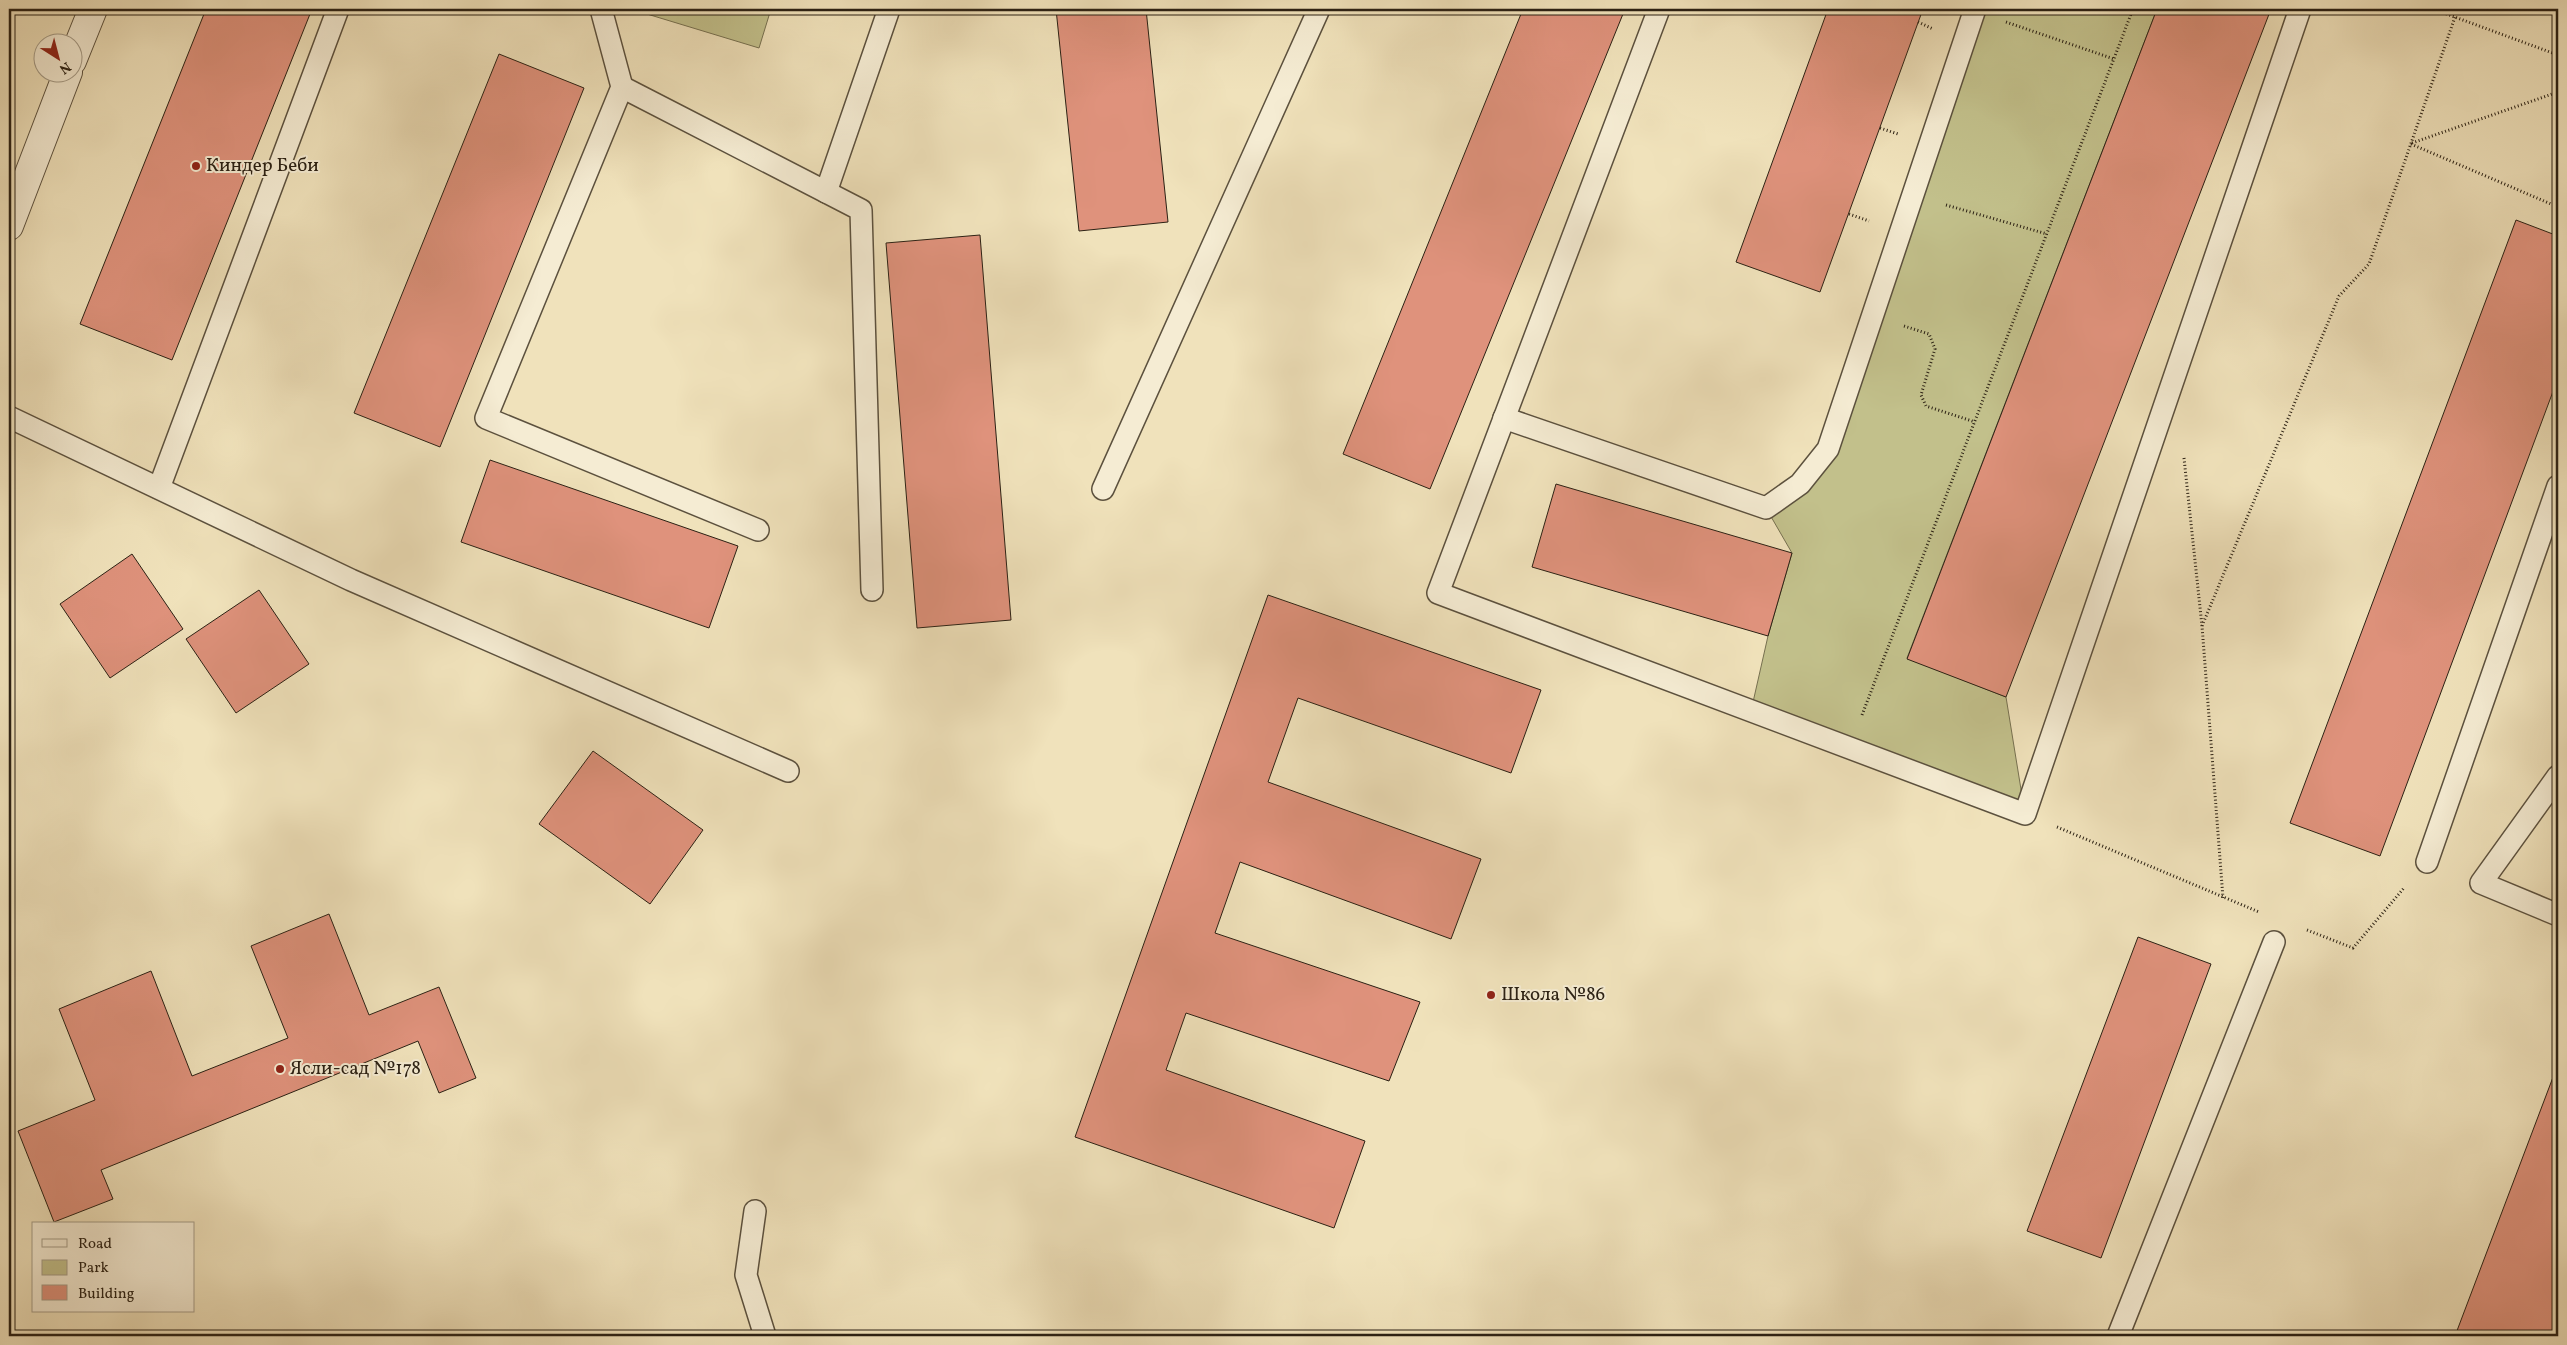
<svg xmlns="http://www.w3.org/2000/svg" width="2567" height="1345" viewBox="0 0 2567 1345" font-family="Vollkorn,serif">
<style>
.green{fill:#c2c08b;stroke:#767050}
.building{fill:#df927c;stroke:#2b2114}
.lines{fill:none;stroke-linecap:round;stroke-linejoin:round}
.service-casing{stroke:#5c513e;stroke-width:24}
.minor-casing{stroke:#5c513e;stroke-width:30}
.path{stroke:#2b2114;stroke-width:3;stroke-dasharray:1 2.5;stroke-linecap:butt}
.service{stroke:#f5ecd3;stroke-width:21}
.minor{stroke:#f5ecd3;stroke-width:28}
.poi-dot{fill:#8f2418;stroke:#f5ecd3;stroke-width:2}
.labels{text-anchor:middle;dominant-baseline:central;stroke-width:4;stroke-linejoin:round;paint-order:stroke}
.poi-label{font-size:19px;fill:#2b2114;stroke:#f5ecd3;text-anchor:start}
</style>
<rect width="100%" height="100%" fill="#f0e2bb"/>
<filter id="stains"><feTurbulence type="fractalNoise" baseFrequency=".004" numOctaves="4"/><feColorMatrix values="0 0 0 0 .2 0 0 0 0 .09 0 0 0 0 .02 0 0 0 .5 -.17"/></filter>
<radialGradient id="worn" r=".72"><stop offset=".6" stop-color="#630" stop-opacity="0"/><stop offset="1" stop-color="#630" stop-opacity=".3"/></radialGradient>
<!-- green -->
<g class="green">
<path d="M649,9h122l-12,39 -112,-34z"/>
<path d="M1975,9h182l-250,649 99,39 19,117 -274,-103 17,-75 24,-83 -26,-45 62,-59z"/>
</g>
<!-- building -->
<g class="building">
<path d="M206,9h106l-140,351 -92,-36z"/>
<path d="M1056,9h90l22,213 -89,9z"/>
<path d="M1523,9h102l-195,480 -87,-35z"/>
<path d="M1828,9h95l-103,283 -84,-30z"/>
<path d="M2157,9h114l-265,688 -99,-38z"/>
<path d="M499,54l85,34 -144,359 -86,-34z"/>
<path d="M2516,220l42,16v142l-178,478 -90,-33z"/>
<path d="M980,235l31,385 -94,8 -31,-385z"/>
<path d="M490,460l248,86 -29,82 -248,-86z"/>
<path d="M1556,484l236,69 -24,83 -236,-69z"/>
<path d="M132,554l51,75 -73,49 -50,-74z"/>
<path d="M259,590l50,74 -73,49 -50,-74z"/>
<path d="M1268,595l273,95 -30,83 -213,-75 -30,84 213,77 -30,80 -211,-77 -25,71 205,69 -31,79 -203,-68 -20,57 199,71 -31,87 -259,-91z"/>
<path d="M593,751l110,79 -53,74 -111,-80z"/>
<path d="M329,914l40,101 70,-28 37,91 -37,15 -21,-52 -317,129 12,29 -59,23 -36,-91 77,-31 -36,-91 92,-38 41,105 96,-38 -37,-92z"/>
<path d="M2138,937l73,27 -110,294 -74,-27z"/>
<path d="M2558,1064l-1,272h-102z"/>
</g>
<g class="lines">
<!-- service casing -->
<g class="service-casing">
<g id="service">
<path d="M601,9l21,78 -136,331 272,112"/>
<path d="M1659,9l-221,584 587,221 275,-805"/>
<path d="M622,87l239,123 11,380"/>
<path d="M826,192l63,-183"/>
<path d="M9,417l342,163 437,191"/>
<path d="M1504,418l262,90 34,-24 28,-35 147,-440"/>
<path d="M159,488l179,-479"/>
<path d="M1103,489l216,-480"/>
<path d="M2558,776l-77,107 77,32"/>
<path d="M2427,862l131,-376"/>
<path d="M755,1211l-9,64 19,61"/>
<path d="M2118,1336l156,-394"/>
</g>
</g>
<!-- minor casing -->
<g class="minor-casing">
<g id="minor">
<path d="M72,61l21,-52"/>
<path d="M9,226l59,-154"/>
</g>
</g>
<!-- path -->
<g class="path">
<path d="M2433,9l125,46"/>
<path d="M1918,22l15,7"/>
<path d="M2006,22l108,37"/>
<path d="M1880,128l18,6"/>
<path d="M2412,143l146,-51"/>
<path d="M2411,144l147,63"/>
<path d="M1946,205l101,29"/>
<path d="M1849,214l20,7"/>
<path d="M1904,326l25,8 6,15 -14,46 5,11 49,16"/>
<path d="M2184,458l18,168 21,272"/>
<path d="M2202,626l137,-330 30,-32 86,-247"/>
<path d="M1862,715l271,-706"/>
<path d="M2057,827l202,85"/>
<path d="M2307,930l46,18 51,-60"/>
</g>
<!-- service -->
<use href="#service" class="service"/>
<!-- minor -->
<use href="#minor" class="minor"/>
</g>
<!-- markers -->
<g class="poi-dot">
<circle cx="196" cy="166" r="5"/>
<circle cx="1491" cy="995" r="5"/>
<circle cx="280" cy="1069" r="5"/>
</g>
<g class="labels">
<!-- poi labels -->
<g class="poi-label">
<text x="206" y="166">Киндер Беби</text>
<text x="1501" y="995">Школа №86</text>
<text x="290" y="1069">Ясли-сад №178</text>
</g>
</g>
<!-- margin -->
<rect width="2567" height="1345" fill="none" stroke="#f0e2bb" stroke-width="30"/>
<rect x="10" y="10" width="2547" height="1325" fill="none" stroke="#2b2114" stroke-width="2.5"/>
<rect x="15" y="15" width="2537" height="1315" fill="none" stroke="#2b2114"/>
<!-- legend -->
<rect x="32" y="1222" width="162" height="90" fill="#f5ecd3" stroke="#a49b87"/>
<rect x="42" y="1239" width="25" height="8" fill="#f5ecd3" stroke="#a49b87"/>
<text x="78" y="1248" font-size="15" fill="#2b2114">Road</text>
<rect x="42" y="1260" width="25" height="15" fill="#c2c08b" stroke="#a49b87"/>
<text x="78" y="1272" font-size="15" fill="#2b2114">Park</text>
<rect x="42" y="1285" width="25" height="15" fill="#df927c" stroke="#a49b87"/>
<text x="78" y="1298" font-size="15" fill="#2b2114">Building</text>
<!-- north arrow -->
<g transform="translate(58 58) rotate(144)"><circle r="24" fill="#f5ecd3" stroke="#a49b87"/>
<path d="M0-4L9 19L0 12L-9 19Z" fill="#8f2418"/>
<text y="-8" font-size="14" font-weight="bold" text-anchor="middle" fill="#2b2114">N</text>
</g>
<rect width="100%" height="100%" filter="url(#stains)"/>
<rect width="100%" height="100%" fill="url(#worn)"/>
</svg>
